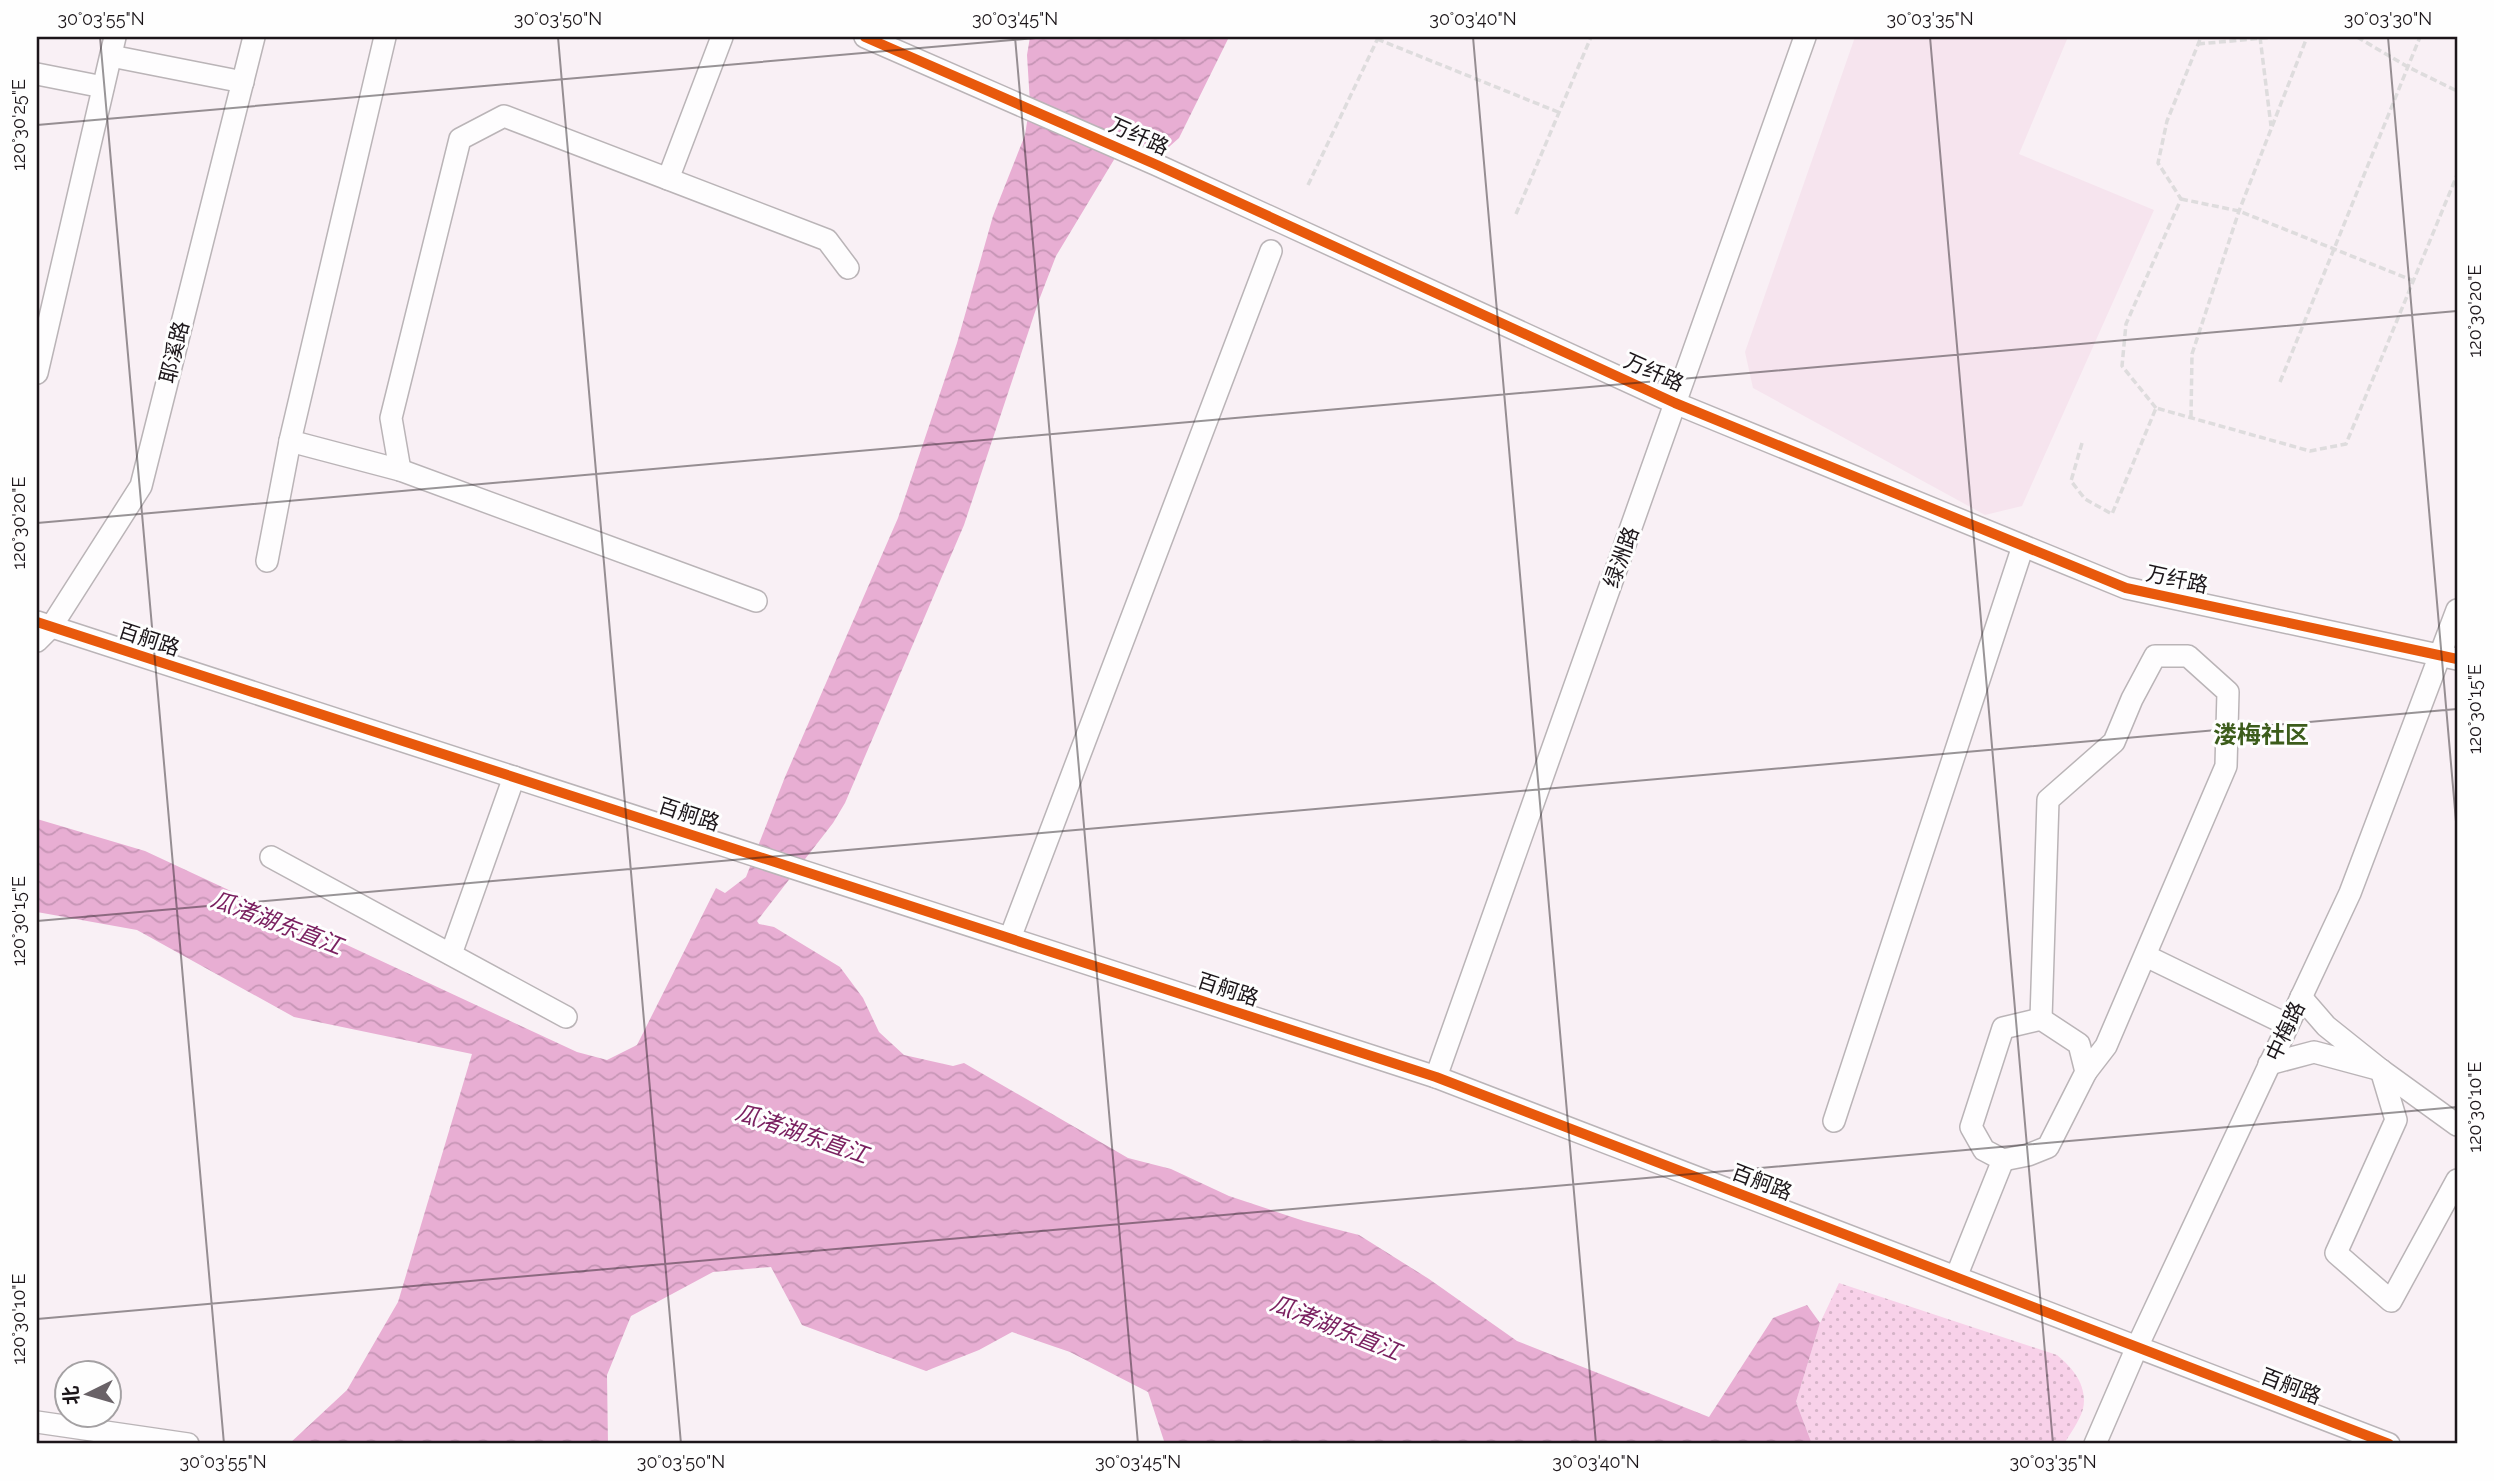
<svg xmlns="http://www.w3.org/2000/svg" width="2494" height="1481" viewBox="0 0 2494 1481" font-family="Raleway,'Noto Sans SC',sans-serif">
<style>
.built{fill:#f6e4ee}
.grass{fill:url(#grass-dots)}
.water{fill:url(#water-waves)}
.lines{fill:none;stroke-linecap:round;stroke-linejoin:round}
.minor-casing{stroke:#bab4b7;stroke-width:24}
.path{stroke:#dedcdd;stroke-width:3.5;stroke-dasharray:7 3.5;stroke-linecap:butt}
.minor{stroke:#fefdfe;stroke-width:21}
.cycleway-casing{stroke:#fefefe;stroke-width:15}
.cycleway{stroke:#e8590c;stroke-width:10}
.ticks{fill:none;stroke:#1c161a;stroke-width:2;stroke-opacity:0.45}
.labels{text-anchor:middle;dominant-baseline:central;stroke-width:6;stroke-linejoin:round;paint-order:stroke}
.street-label{font-size:21px;fill:#1c161a;stroke:#fefefe}
.water-label{font-size:23px;font-style:italic;fill:#7a2060;stroke:#fefefe}
.quarter-label{font-size:24px;font-weight:bold;fill:#3c5c1b;stroke:#fefefe}
.neatline{fill:none;stroke:#1c161a;stroke-width:2.5}
.ticks-label{font-size:18px;text-anchor:middle;fill:#1c161a}
</style>
<defs>
<pattern id="grass-dots" width="8" height="8" patternUnits="userSpaceOnUse" patternTransform="scale(1.75)"><rect width="8" height="8" fill="#f8d1e9"/><path d="M2 2h.1M6 6h.1" fill="none" stroke="#d4b3c7" stroke-width="1.8" stroke-linecap="round"/></pattern>
<pattern id="water-waves" width="16" height="10" patternUnits="userSpaceOnUse" patternTransform="scale(1.75)"><rect width="16" height="10" fill="#e8aed3"/><path d="M0 5q4-4 8 0t8 0" fill="none" stroke="#c695b5"/></pattern>
</defs>
<rect width="100%" height="100%" fill="#f9f0f5"/>
<!-- built -->
<path class="built" d="M1855,37h213l-49,117 135,56 -132,296 -37,9 -232,-127 -8,-36z"/>
<!-- grass -->
<path class="grass" d="M1839,1283l218,72c16,13 31,31 26,54 -3,11 -13,25 -19,35h-252l-16,-42 24,-79z"/>
<!-- water -->
<path class="water" d="M1030,37h199l-50,101 -18,16 -43,-1 -62,103 -17,44 -75,225 -119,278 -12,20 -76,98 2,3 15,3 66,40 23,31 16,34 25,23 49,11 11,-3 164,95 43,11 58,27 75,25 55,14 70,44 88,62 192,76 64,-99 34,-13 13,18 -24,79 16,42h-649l1,-3 -16,-49 -78,-40 -58,-20 -33,18 -53,21 -124,-46 -31,-58 -58,5 -82,44 -24,59 1,69h-319l58,-54 51,-88 74,-248 -178,-37 -157,-87 -100,-18v-93l108,32 432,201 30,8 30,-15 79,-157 9,5 21,-16 39,-100 113,-259 59,-175 36,-127 32,-81 5,-32 -3,-48z"/>
<g class="lines">
<!-- minor casing -->
<g class="minor-casing">
<g id="minor">
<path d="M865,37l292,128 518,238 451,185 331,71"/>
<path d="M111,56l132,26"/>
<path d="M37,74l66,13"/>
<path d="M668,179l54,-142"/>
<path d="M37,373l78,-336"/>
<path d="M290,441l110,29 356,131"/>
<path d="M400,470l-9,-52 69,-279 44,-23 323,124 21,28"/>
<path d="M267,561l23,-120 95,-404"/>
<path d="M37,622l1399,455 953,367"/>
<path d="M37,641l14,-14 90,-141 113,-449"/>
<path d="M271,857l295,160"/>
<path d="M1010,938l261,-687"/>
<path d="M451,954l63,-177"/>
<path d="M2146,956l142,69"/>
<path d="M2041,1019l7,-219 66,-58 18,-43 23,-43h33l40,36 -2,74 -120,280 -20,26"/>
<path d="M2041,1019l38,25 7,28 -38,75 -20,8 -25,5 -19,-10 -13,-23 32,-99z"/>
<path d="M2269,1064l45,-12 67,18 -55,-44 -25,-29"/>
<path d="M2381,1070l15,50 -60,133 55,48 66,-121"/>
<path d="M2381,1070l76,55"/>
<path d="M1436,1077l369,-1040"/>
<path d="M1834,1121l189,-575"/>
<path d="M1956,1277l47,-117"/>
<path d="M37,1422l151,22"/>
<path d="M2095,1444l42,-97 213,-454 107,-283"/>
</g>
</g>
<!-- path -->
<g class="path">
<path d="M2260,37l11,89"/>
<path d="M2357,37l51,30 49,24"/>
<path d="M1377,39l181,73"/>
<path d="M2198,44l77,-7"/>
<path d="M1308,185l70,-147"/>
<path d="M2181,199l58,12 175,70"/>
<path d="M1516,214l75,-177"/>
<path d="M2280,382l140,-345"/>
<path d="M2156,408l-34,-42 4,-42 55,-125 -23,-36 9,-42 34,-84"/>
<path d="M2191,417l1,-63 47,-143 68,-174"/>
<path d="M2082,443l-11,38 14,18 27,15 44,-106 154,43 36,-7 111,-269"/>
</g>
<!-- minor -->
<use href="#minor" class="minor"/>
<!-- cycleway casing -->
<g class="cycleway-casing">
<g id="cycleway">
<path d="M865,37l292,128 518,238 451,185 331,71"/>
<path d="M37,622l1399,455 953,367"/>
</g>
</g>
<!-- cycleway -->
<use href="#cycleway" class="cycleway"/>
</g>
<!-- ticks -->
<path class="ticks" d="M100,37l124,1407M558,37l123,1407M1015,37l123,1407M1473,37l123,1407M1930,37l123,1407M2388,37l69,796M37,125l1010,-88M37,523l2420,-212M37,921l2420,-212M37,1319l2420,-212"/>
<g class="labels">
<!-- street labels -->
<g class="street-label">
<text transform="translate(1139 136) rotate(24)">万纤路</text>
<text transform="translate(174 352) rotate(-76)">耶溪路</text>
<text transform="translate(1654 372) rotate(24)">万纤路</text>
<text transform="translate(1621 557) rotate(-70)">绿洲路</text>
<text transform="translate(2177 579) rotate(12)">万纤路</text>
<text transform="translate(149 639) rotate(18)">百舸路</text>
<text transform="translate(689 814) rotate(18)">百舸路</text>
<text transform="translate(1228 989) rotate(18)">百舸路</text>
<text transform="translate(2285 1031) rotate(-65)">中梅路</text>
<text transform="translate(1762 1182) rotate(21)">百舸路</text>
<text transform="translate(2291 1386) rotate(21)">百舸路</text>
</g>
<!-- water labels -->
<g class="water-label">
<text transform="translate(277 922) rotate(21)">瓜渚湖东直江</text>
<text transform="translate(802 1133) rotate(19)">瓜渚湖东直江</text>
<text transform="translate(1336 1327) rotate(22)">瓜渚湖东直江</text>
</g>
<!-- quarter labels -->
<g class="quarter-label">
<text x="2261" y="734">溇梅社区</text>
</g>
</g>
<!-- border -->
<rect width="2494" height="1481" fill="none" stroke="#fefefe" stroke-width="77"/>
<!-- north arrow -->
<g transform="translate(88 1394) rotate(265)"><circle r="33" fill="#fefefe" stroke="#a4a1a3" stroke-width="2"/>
<path d="M0-5L12 26L0 18L-12 26Z" fill="#696267"/>
<text y="-10" font-size="19" font-weight="bold" text-anchor="middle" fill="#1c161a">北</text>
</g>
<rect x="38" y="38" width="2418" height="1404" class="neatline"/>
<g class="ticks-label">
<text x="101" y="25">30°03'55"N</text>
<text x="558" y="25">30°03'50"N</text>
<text x="1015" y="25">30°03'45"N</text>
<text x="1473" y="25">30°03'40"N</text>
<text x="1930" y="25">30°03'35"N</text>
<text x="2388" y="25">30°03'30"N</text>
<text transform="translate(19 125) rotate(-90)" y="6">120°30'25"E</text>
<text transform="translate(2475 311) rotate(-90)" y="6">120°30'20"E</text>
<text transform="translate(19 523) rotate(-90)" y="6">120°30'20"E</text>
<text transform="translate(2475 709) rotate(-90)" y="6">120°30'15"E</text>
<text transform="translate(19 921) rotate(-90)" y="6">120°30'15"E</text>
<text transform="translate(2475 1107) rotate(-90)" y="6">120°30'10"E</text>
<text transform="translate(19 1319) rotate(-90)" y="6">120°30'10"E</text>
<text x="223" y="1468">30°03'55"N</text>
<text x="681" y="1468">30°03'50"N</text>
<text x="1138" y="1468">30°03'45"N</text>
<text x="1596" y="1468">30°03'40"N</text>
<text x="2053" y="1468">30°03'35"N</text>
</g>
</svg>
